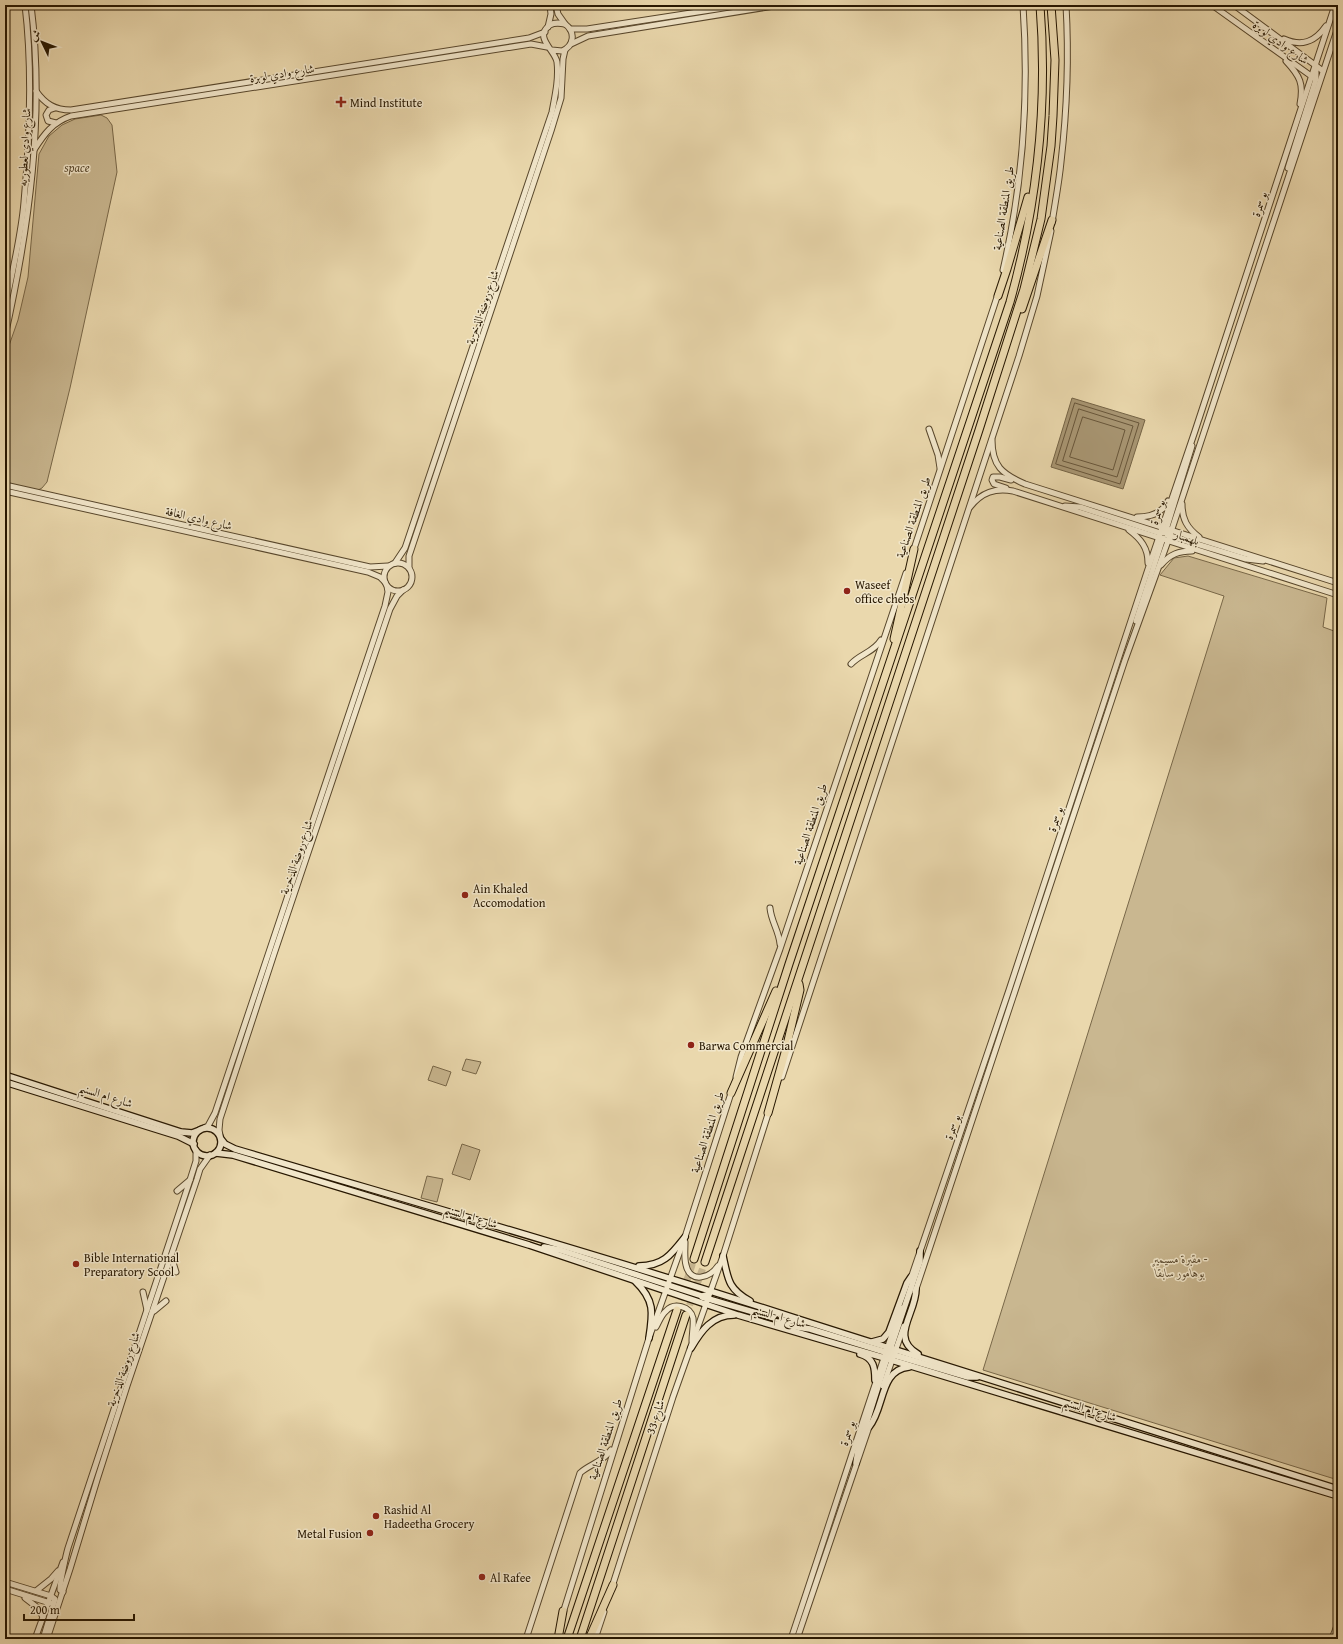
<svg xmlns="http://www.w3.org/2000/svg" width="1343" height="1644" viewBox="0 0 1343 1644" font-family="'Gentium Book Plus',Amiri,serif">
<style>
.green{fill:#c9b790;stroke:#786748}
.water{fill:#a89673;stroke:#746345}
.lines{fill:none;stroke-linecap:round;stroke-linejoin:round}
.shore{stroke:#68563a;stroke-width:1}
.trunk-tunnel{stroke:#c3b18b;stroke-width:7;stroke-dasharray:7 3.5;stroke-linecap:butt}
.tertiary-casing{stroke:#58472c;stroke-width:7}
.secondary-casing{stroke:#271701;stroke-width:8}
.trunk-casing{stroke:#271701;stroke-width:9}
.tertiary{stroke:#f1e6ca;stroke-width:5}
.secondary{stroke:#f1e6ca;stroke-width:5.5}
.trunk{stroke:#ead8ad;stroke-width:7}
.poi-dot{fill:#8f2418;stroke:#f1e6ca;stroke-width:1.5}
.labels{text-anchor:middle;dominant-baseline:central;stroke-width:3;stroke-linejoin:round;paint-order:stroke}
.street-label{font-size:12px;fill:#271701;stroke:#f1e6ca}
.poi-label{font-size:12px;fill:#271701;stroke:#f1e6ca;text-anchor:start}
.park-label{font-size:12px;font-style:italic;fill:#58472c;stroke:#f1e6ca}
</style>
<rect width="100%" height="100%" fill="#ead8ad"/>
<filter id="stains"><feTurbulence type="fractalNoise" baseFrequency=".005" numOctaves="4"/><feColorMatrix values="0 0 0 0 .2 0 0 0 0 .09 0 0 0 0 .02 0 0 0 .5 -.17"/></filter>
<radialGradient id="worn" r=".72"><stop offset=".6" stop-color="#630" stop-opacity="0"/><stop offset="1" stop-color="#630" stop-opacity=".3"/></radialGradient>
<!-- green -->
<g class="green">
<path d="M101,115l6,3 5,7 5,47 -47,216 -23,94 -5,6 -4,2 -33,-7v-126l13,-37 10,-43 11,-123 10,-18 13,-11 13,-6z"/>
<path d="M1188,556l139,42 -4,29 11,4 4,-5v854l-355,-110 241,-774 -64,-21 14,-17z"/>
<path d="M466,1059l15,3 -5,12 -14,-4z"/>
<path d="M433,1066l18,6 -5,14 -18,-6z"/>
<path d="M462,1144l18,6 -10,30 -18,-6z"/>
<path d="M427,1176l16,3 -6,23 -16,-4z"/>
</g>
<!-- water -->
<path class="water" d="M1072,398l73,22 -22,69 -72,-22z"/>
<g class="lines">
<!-- shore -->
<g class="shore">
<path d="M1075,403l64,20 -19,61 -64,-20z"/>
<path d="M1079,409l54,17 -16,51 -54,-16z"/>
<path d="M1083,417l42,13 -12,40 -43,-13z"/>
</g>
<!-- trunk-tunnel -->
<g class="trunk-tunnel">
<path d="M677,1310l17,-51"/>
<path d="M686,1315l19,-53"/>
</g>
<!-- tertiary casing -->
<g class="tertiary-casing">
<g id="tertiary">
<path d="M556,5l2,9 7,10"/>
<path d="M1212,5l102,73"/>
<path d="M1234,5l89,66"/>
<path d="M548,27l3,-13 -1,-9"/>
<path d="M570,29h17l156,-24"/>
<path d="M1284,39c18,8 31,3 42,-13"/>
<path d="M571,44l17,-8 192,-31"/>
<path d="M1286,61c14,15 18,23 14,43"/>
<path d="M36,91c9,13 19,19 35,19l458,-72 16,-6"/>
<path d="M55,108l-6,2 -3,5 2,6 8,2"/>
<path d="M34,150c10,-16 19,-28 37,-34l460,-72 16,3"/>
<path d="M1288,168l28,-89v-13"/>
<path d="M1052,223c3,-20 7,-40 9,-61 6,-52 8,-105 5,-157"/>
<path d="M1003,270c20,-86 26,-177 20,-265"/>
<path d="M5,307c7,-34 16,-69 19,-105 6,-65 9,-131 1,-197"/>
<path d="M5,336c24,-108 40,-220 26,-331"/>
<path d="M929,429l9,26 2,13"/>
<path d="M992,440c0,26 10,34 33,44l313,99"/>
<path d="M5,485l365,82 18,-1"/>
<path d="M1006,488l-12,-4 -2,-4 1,-3h7l11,3"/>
<path d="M5,491l363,81 12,5 5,5"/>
<path d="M1182,504c0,15 5,24 17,33"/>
<path d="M1065,506l15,1 80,26 8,-1 3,-2"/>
<path d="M970,507c12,-15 25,-19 43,-16l325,104"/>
<path d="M1137,517c13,0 25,-3 31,-16"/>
<path d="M1129,530c12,9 19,18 19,33"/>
<path d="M1166,530l26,-84"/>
<path d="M1167,535l79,24 17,2"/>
<path d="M913,552l85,-258"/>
<path d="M395,563l10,-15 147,-436c3,-16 7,-33 5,-50 -2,-12 -24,-25 -7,-37 5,-3 10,-2 15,-1 11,8 9,22 -3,27l-10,-1"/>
<circle cx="398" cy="577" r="14"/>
<path d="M1161,565c9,-11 18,-14 31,-14"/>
<path d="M409,568v-12l142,-425 10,-33 2,-39 2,-9"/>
<path d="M1136,621l27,-83"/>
<path d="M851,664c9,-10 23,-12 30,-24"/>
<path d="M770,908c1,13 9,23 10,36"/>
<path d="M736,1077l5,-20 39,-108 126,-376"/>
<path d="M782,1077l237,-721 18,-60 14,-65"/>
<path d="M204,1128l4,-2 7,-13c57,-169 113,-338 170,-507l3,-14 -1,-6"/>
<path d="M220,1135l-1,-5 1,-11 54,-165 116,-345 7,-13 6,-6"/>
<path d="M177,1191l13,-11"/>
<path d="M685,1242c0,8 -1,16 1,23 4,19 24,13 32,1"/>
<path d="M171,1256l5,16"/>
<path d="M910,1281l99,-291 138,-418 48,-141 140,-426"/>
<path d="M143,1292l4,18"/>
<path d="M915,1292l210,-632 43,-119 170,-514"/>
<path d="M154,1311l12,-10"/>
<path d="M656,1327c3,-5 5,-12 10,-16 8,-9 24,-5 27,7 1,7 -1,16 -1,23"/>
<path d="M883,1386l21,-60"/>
<path d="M5,1582l46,14 4,3 -12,40"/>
<path d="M612,1587l61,-190 50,-141 46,-145"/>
<path d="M5,1589l45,14"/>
<path d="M36,1591l15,-12 7,-8"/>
<path d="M63,1592l-3,-2c-1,-3 6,-35 8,-42l122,-368 6,-19v-11"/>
<path d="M25,1598l13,10 5,9"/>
<path d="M563,1613l86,-275 36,-101 47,-147"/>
<path d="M35,1639l28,-77"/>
<path d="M47,1639l23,-70 27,-89 30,-94 70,-207 3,-10 10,-14"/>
<path d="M526,1639l54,-166c10,-9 23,-11 31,-23"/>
<path d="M595,1639l9,-27"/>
<path d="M791,1639c37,-110 72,-221 110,-331"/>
<path d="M797,1639l73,-215"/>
<path d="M1332,1639l6,-16"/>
</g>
</g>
<!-- secondary casing -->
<g class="secondary-casing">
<g id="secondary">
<path d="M5,1075l176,57 11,1 8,-3"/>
<path d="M5,1082l173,54 16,8"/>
<circle cx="207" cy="1142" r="14"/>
<path d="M221,1139l4,5 10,5c172,51 345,100 516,155 37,12 73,23 110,35l477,150"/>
<path d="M216,1153l17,2 296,90 209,70 150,44 450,137"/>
<path d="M544,1247l16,3 142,46 5,-1 4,-4"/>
<path d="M723,1256c5,23 5,33 27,45"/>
<path d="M639,1266c24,0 32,-11 46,-29"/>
<path d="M635,1281c20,19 18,32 14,57"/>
<path d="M916,1289c0,25 -27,48 2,65"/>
<path d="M702,1297l79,23 21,1"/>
<path d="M778,1324l32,5 75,23 11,-2"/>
<path d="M872,1342l11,-3 6,-7 18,-49 4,-6"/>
<path d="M691,1348c10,-17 21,-33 43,-33"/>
<path d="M890,1350l30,-89v-10"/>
<path d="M860,1354c14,4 15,14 15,26"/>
<path d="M887,1356l7,-1 74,22h9"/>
<path d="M869,1427c16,-19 10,-57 40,-60"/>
<path d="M856,1463l2,-13 30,-95"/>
</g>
</g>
<!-- trunk casing -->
<g class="trunk-casing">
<g id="trunk">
<path d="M998,296l9,-27 21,-72"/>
<path d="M1022,309l30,-89"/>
<path d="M894,639l20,-90"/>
<path d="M731,1093l45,-102"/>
<path d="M768,1113l18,-64 14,-59 -1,-6"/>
<path d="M694,1259l95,-295 221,-662c27,-97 38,-196 30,-297"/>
<path d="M705,1262l274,-832 45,-141 17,-70 10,-73 2,-30 2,-56 -4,-55"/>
<path d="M558,1639l5,-28"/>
<path d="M567,1639l110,-329"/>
<path d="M580,1639l106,-324"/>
<path d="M589,1639l24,-54"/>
</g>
</g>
<!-- tertiary -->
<use href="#tertiary" class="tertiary"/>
<!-- secondary -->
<use href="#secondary" class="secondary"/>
<!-- trunk -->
<use href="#trunk" class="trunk"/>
</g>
<!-- markers -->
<g class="poi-dot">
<path d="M339 96h4v4h4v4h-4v4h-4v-4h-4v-4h4z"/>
<circle cx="847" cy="591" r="4"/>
<circle cx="465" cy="895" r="4"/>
<circle cx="691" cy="1045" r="4"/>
<circle cx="76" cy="1264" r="4"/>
<circle cx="376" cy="1516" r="4"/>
<circle cx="370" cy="1533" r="4"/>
<circle cx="482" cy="1577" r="4"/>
</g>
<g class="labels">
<!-- street labels -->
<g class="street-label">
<text transform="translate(1281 42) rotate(36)">شارع وادي لوبرة</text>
<text transform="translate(282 73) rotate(-9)">شارع وادي لوبرة</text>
<text transform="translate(24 147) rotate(-87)">شارع وادي لعطوريه</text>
<text transform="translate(1259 204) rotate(-72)">بو سمرة</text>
<text transform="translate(1003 208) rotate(-81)">طريق المنطقة الصناعية</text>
<text transform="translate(482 307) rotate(-71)">شارع روضة الذخرية</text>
<text transform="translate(1157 512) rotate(-72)">بو سمرة</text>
<text transform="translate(913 517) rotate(-71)">طريق المنطقة الصناعية</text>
<text transform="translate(199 518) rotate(13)">شارع وادي الغافة</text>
<text transform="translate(1187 537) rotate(18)">بلهمبار</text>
<text transform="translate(1055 819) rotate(-72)">بو سمرة</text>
<text transform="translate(810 824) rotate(-72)">طريق المنطقة الصناعية</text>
<text transform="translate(296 857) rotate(-71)">شارع روضة الذخرية</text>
<text transform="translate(106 1095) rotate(18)">شارع ام السنيم</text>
<text transform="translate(952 1127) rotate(-71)">بو سمرة</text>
<text transform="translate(707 1132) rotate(-72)">طريق المنطقة الصناعية</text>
<text transform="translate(471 1216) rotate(17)">شارع ام السنيم</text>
<text transform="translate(779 1316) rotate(16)">شارع ام السنيم</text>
<text transform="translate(123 1369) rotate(-71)">شارع روضة الذخرية</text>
<text transform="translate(1090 1409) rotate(17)">شارع ام السنيم</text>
<text transform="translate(655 1417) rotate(-72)">شارع 33</text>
<text transform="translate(847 1433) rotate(-72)">بو سمرة</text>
<text transform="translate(605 1439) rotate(-72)">طريق المنطقة الصناعية</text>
</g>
<!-- poi labels -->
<g class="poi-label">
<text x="350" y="102">Mind Institute</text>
<text x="855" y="584">Waseef<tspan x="855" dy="14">office chebs</tspan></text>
<text x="473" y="888">Ain Khaled<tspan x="473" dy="14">Accomodation</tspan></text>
<text x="699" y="1045">Barwa Commercial</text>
<text x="84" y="1257">Bible International<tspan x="84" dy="14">Preparatory Scool</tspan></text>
<text x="384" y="1509">Rashid Al<tspan x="384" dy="14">Hadeetha Grocery</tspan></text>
<text x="362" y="1533" text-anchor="end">Metal Fusion</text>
<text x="490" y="1577">Al Rafee</text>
</g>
<!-- park labels -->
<g class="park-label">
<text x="77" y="167">space</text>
<text x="1180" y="1258">مقبرة مسيمير -<tspan x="1180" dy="14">بوهامور سابقاً</tspan></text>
</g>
</g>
<!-- margin -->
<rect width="1343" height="1644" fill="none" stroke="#ead8ad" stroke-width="20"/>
<rect x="6" y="6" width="1331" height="1632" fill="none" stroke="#271701" stroke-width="2"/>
<rect x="10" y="10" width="1323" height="1624" fill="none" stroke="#271701"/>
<!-- north arrow -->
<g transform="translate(42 42) rotate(313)" stroke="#f1e6ca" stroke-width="3" paint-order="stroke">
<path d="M0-3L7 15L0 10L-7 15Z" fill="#271701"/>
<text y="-6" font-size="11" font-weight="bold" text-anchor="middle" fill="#271701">ش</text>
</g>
<!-- scale -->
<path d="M24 1614v6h110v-6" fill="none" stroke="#271701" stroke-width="2"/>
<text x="30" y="1614" font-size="12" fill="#271701" stroke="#f1e6ca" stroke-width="3" paint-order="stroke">200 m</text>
<rect width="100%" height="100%" filter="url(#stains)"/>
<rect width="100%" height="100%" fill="url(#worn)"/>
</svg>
